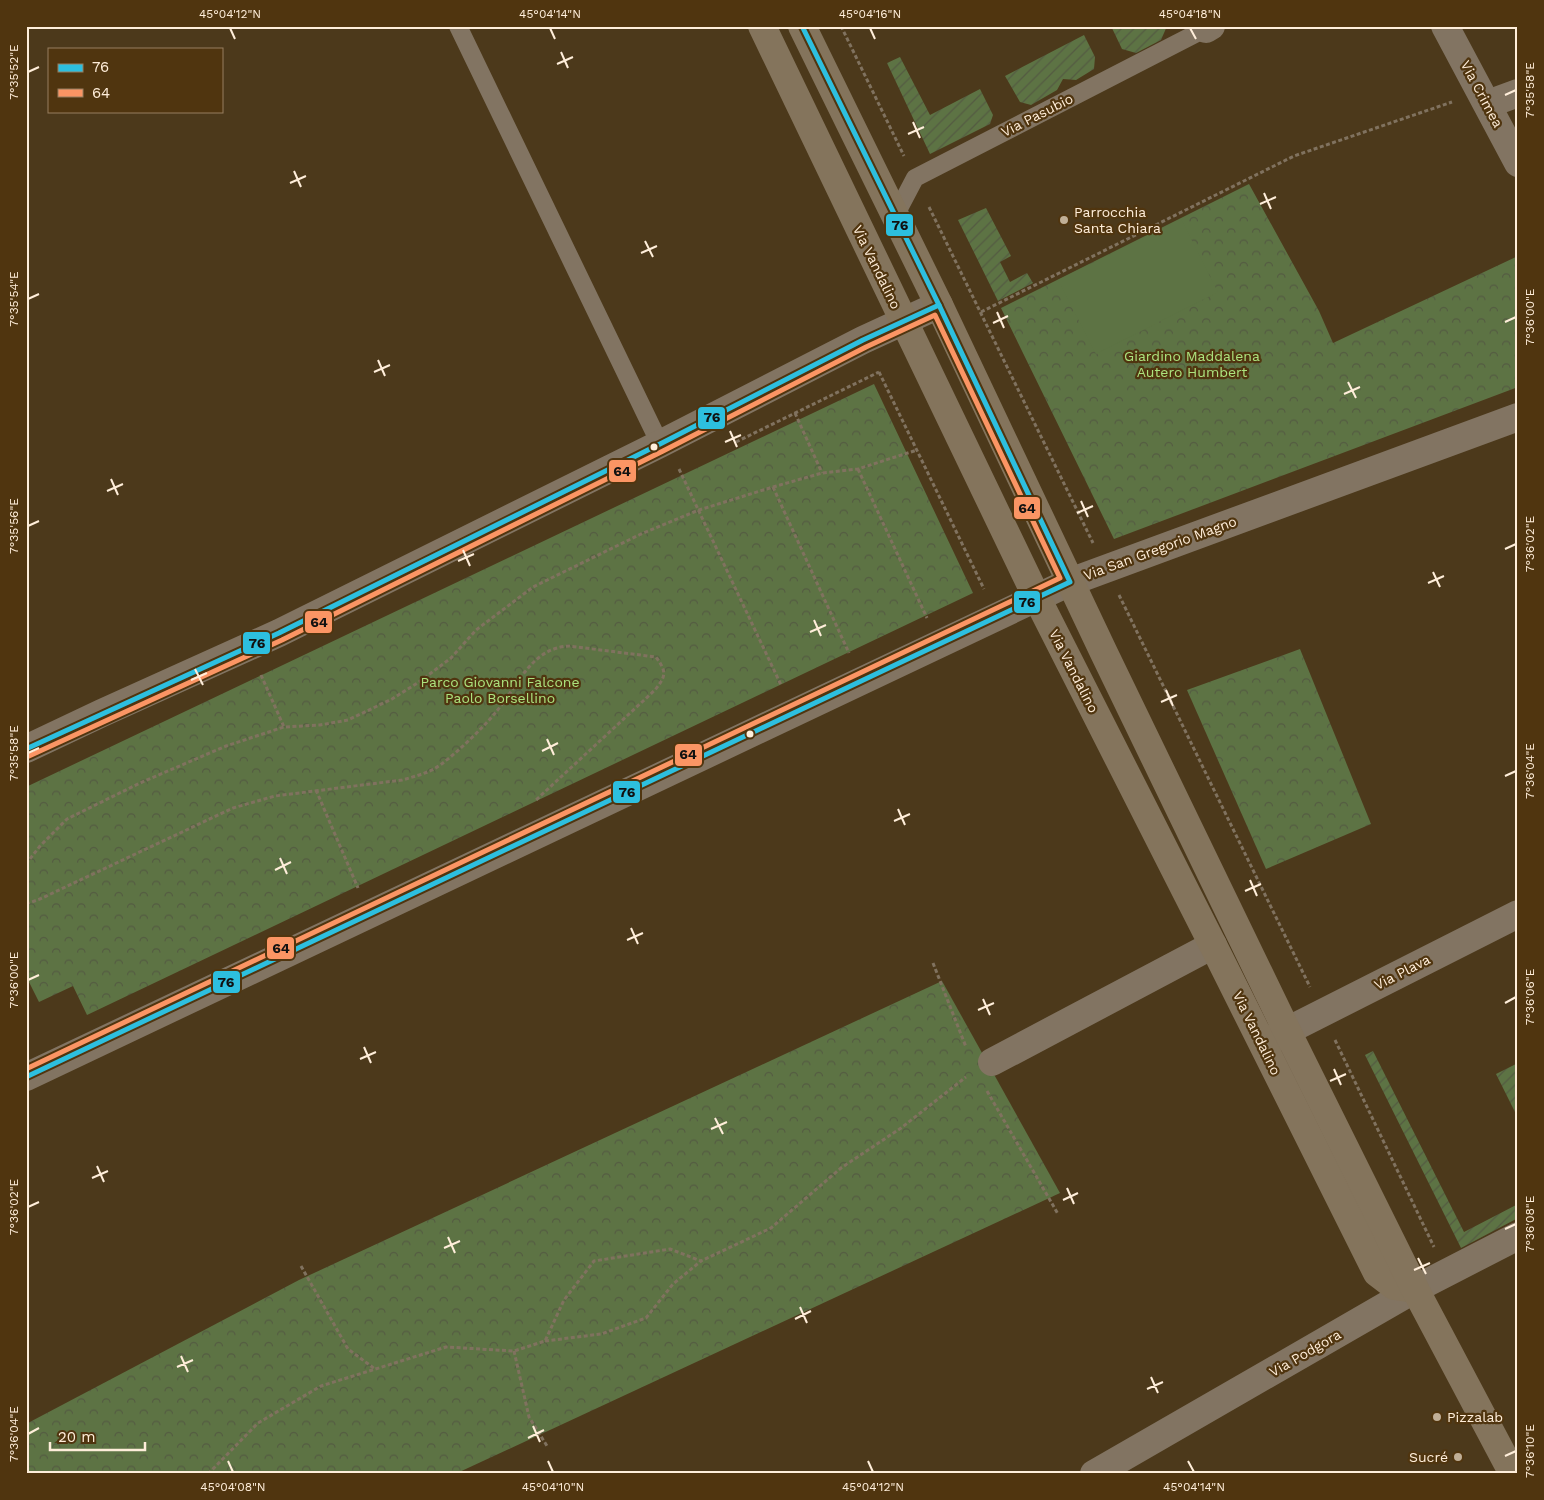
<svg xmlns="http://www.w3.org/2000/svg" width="1544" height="1500" viewBox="0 0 1544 1500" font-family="'Work Sans',sans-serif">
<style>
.park{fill:url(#park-crowns)}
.garden{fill:url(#garden-furrows)}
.pitch{fill:#5d7344}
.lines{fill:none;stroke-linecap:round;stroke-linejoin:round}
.path{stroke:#80725f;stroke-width:3;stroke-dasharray:4 2.5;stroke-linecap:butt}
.lane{stroke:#827462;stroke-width:18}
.street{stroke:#827462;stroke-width:28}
.secondary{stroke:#84745c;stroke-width:28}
.bus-1-casing{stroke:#50350f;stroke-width:9}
.bus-2-casing{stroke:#50350f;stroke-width:9}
.bus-1{stroke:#2dbfdf;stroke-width:5}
.bus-2{stroke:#fb9564;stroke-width:5}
.ticks{fill:none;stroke:#ffeeda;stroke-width:2}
.poi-dot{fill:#c0af97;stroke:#50350f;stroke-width:2}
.bus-dot{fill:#ffeeda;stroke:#50350f;stroke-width:2}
.labels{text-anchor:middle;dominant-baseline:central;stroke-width:4.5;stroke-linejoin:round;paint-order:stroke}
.street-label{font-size:14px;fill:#ffeeda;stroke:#50350f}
.poi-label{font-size:14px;fill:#ffeeda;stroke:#50350f;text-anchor:start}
.park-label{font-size:14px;fill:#ace37e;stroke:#50350f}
.line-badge{stroke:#50350f;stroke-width:2}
.pale-badge-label{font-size:14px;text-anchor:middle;font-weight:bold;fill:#111}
.neatline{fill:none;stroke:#ffeeda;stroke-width:2}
.ticks-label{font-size:12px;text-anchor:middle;fill:#ffeeda}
</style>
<defs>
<pattern id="park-crowns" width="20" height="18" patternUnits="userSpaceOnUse" patternTransform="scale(1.25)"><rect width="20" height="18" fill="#5d7344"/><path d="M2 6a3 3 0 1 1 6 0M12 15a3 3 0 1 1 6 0" fill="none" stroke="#545b42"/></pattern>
<pattern id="garden-furrows" width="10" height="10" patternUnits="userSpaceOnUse" patternTransform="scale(1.25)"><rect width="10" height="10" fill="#5d7344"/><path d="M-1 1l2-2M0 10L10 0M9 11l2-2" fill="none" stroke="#545b42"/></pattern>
</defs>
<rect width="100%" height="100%" fill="#4c391b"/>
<!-- park -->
<g class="park">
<path d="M1249,184l70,127 14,32 185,-87v131l-404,152 -113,-231z"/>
<path d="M874,384l99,209 -886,422 -14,-29 -34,16 -13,-26v-189z"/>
<path d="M1300,649l71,175 -105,45 -79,-179z"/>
<path d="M942,981l118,212 -605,281h-429v-50l273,-144z"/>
</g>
<!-- garden -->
<g class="garden">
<path d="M1111,26h56l-6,14 -25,13 -14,-4z"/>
<path d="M1084,35l11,22 -1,12 -18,11 -13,-1 -6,11 -26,15 -11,-3 -15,-26z"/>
<path d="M900,57l30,58 50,-26 13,26 -3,9 -60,30 -43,-91z"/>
<path d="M986,208l25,48 -11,6 10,20 17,-9 6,10 -35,18 -40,-81z"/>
<path d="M1373,1051l91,181 54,-28v14l-57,30 -96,-193z"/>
<path d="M1518,1063v55l-22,-44z"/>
</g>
<!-- pitch -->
<path class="pitch" d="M1181,219l37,73 -122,62 -38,-74z"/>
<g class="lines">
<!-- path -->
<g class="path">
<path d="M841,26l63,130"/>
<path d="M929,207l164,336"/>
<path d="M981,312l313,-156 158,-54"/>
<path d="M879,372l105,217"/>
<path d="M795,413l27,60"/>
<path d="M736,442l143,-70"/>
<path d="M679,469l102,216"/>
<path d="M858,469l69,149"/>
<path d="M773,487l76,166"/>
<path d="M1119,595l191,392"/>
<path d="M261,675l23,52"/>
<path d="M316,790l42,98"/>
<path d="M26,864l14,-18 27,-27 73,-36 86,-37 58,-19 36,-2 28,-5 44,-21 27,-17 32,-24 25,-28 57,-43 108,-53 58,-24 74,-23 49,-14 36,-4 59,-19"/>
<path d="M26,904l14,-5 193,-91 42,-12 127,-16c11,-3 22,-6 32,-11 17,-10 49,-41 62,-57 22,-26 35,-64 73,-66l87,11c11,15 10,19 -1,33l-119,110"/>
<path d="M933,963l33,84"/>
<path d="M1335,1040l99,207"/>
<path d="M987,1091l71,123"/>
<path d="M301,1266l47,83 27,20"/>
<path d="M545,1341l56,-7 45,-16 27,-34 28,-23"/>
<path d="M514,1351l15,66 18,29"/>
<path d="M208,1474l50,-51 63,-37 125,-39 68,4 31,-10 19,-41 30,-39 76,-12 31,12 70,-33 70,-60 60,-40 65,-51"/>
</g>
<!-- lane -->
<g class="lane">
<path d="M458,26l202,418"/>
<path d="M895,216l20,-38 282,-145"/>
</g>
<!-- street -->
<g class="street">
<path d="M1445,26l73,137"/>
<path d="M1206,29l5,-3"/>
<path d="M1488,104l30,-11"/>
<path d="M26,749l76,-36 177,-80 381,-189 203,-104 76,-35"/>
<path d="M1265,1042l253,-128"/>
<path d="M992,1062l221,-117"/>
<path d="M26,1077l1044,-495 448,-165"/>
<path d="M1094,1474l321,-185 103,-53"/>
</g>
<!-- secondary -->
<g class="secondary">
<path d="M762,26l275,572 176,347 164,328 17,13 21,3"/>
<path d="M802,26l137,279 165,348 182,376 129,260 98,185"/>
</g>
<!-- bus-1 casing -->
<g class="bus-1-casing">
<g id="bus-1">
<path d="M26,749l253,-116 381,-189 203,-104 76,-35"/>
<path d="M26,1077l1044,-495 -131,-277 -137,-279"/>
</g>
</g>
<!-- bus-2 casing -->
<g class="bus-2-casing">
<path id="bus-2" d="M26,1069l1034,-491 -125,-263 -69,32 -203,104 -381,189 -253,116"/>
</g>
<!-- bus-1 -->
<use href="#bus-1" class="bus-1"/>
<!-- bus-2 -->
<use href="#bus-2" class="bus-2"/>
</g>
<!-- ticks -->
<path class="ticks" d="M230,28l5,11M550,28l5,11M870,28l5,11M1190,28l6,11M561,52l7,16M557,64l16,-7M28,72l11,-5M1505,95l11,-5M913,122l7,16M908,134l16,-7M294,171l7,16M290,183l16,-7M1264,193l7,16M1260,204l16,-7M645,241l8,16M641,253l16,-7M28,299l11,-5M997,312l7,16M1505,322l11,-5M993,323l15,-7M378,360l7,16M374,372l16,-7M1348,382l8,16M1344,394l16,-7M730,431l7,16M725,442l16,-7M111,479l7,16M107,491l16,-7M1081,501l7,16M1077,513l16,-7M28,526l11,-5M1505,549l11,-5M463,550l7,16M458,561l16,-7M1433,572l7,15M1428,583l16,-7M814,620l7,16M810,632l16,-7M195,669l8,16M191,680l16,-7M1166,690l7,16M1161,702l16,-7M547,739l7,16M542,751l16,-8M28,753l11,-5M1505,776l11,-5M898,809l7,16M894,821l16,-7M280,858l7,16M275,870l16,-8M1250,880l7,16M1245,891l16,-7M631,928l7,16M627,940l16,-7M28,980l11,-5M983,999l7,16M1505,1003l11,-6M978,1010l16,-7M364,1047l7,16M360,1059l16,-7M1334,1069l7,16M1330,1081l16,-7M715,1118l8,16M711,1129l16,-7M97,1166l7,16M92,1178l16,-7M1067,1188l7,16M1063,1200l15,-7M28,1207l11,-5M1505,1229l11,-5M448,1237l7,16M444,1248l16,-7M1418,1258l8,16M1414,1270l16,-7M800,1307l7,16M795,1319l16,-8M181,1356l7,16M177,1367l16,-7M1151,1377l7,16M1147,1389l16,-7M533,1426l7,16M28,1434l11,-6M528,1438l16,-8M1505,1456l11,-5M228,1461l5,11M548,1461l5,11M868,1461l5,11M1188,1461l6,11"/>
<!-- markers -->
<g class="poi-dot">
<circle cx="1064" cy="220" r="5"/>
<circle cx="1437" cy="1417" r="5"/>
<circle cx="1458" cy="1457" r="5"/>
</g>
<g class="bus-dot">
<circle cx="654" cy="447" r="4.5"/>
<circle cx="750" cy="734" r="4.5"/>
</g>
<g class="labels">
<!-- street labels -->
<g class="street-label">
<text transform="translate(1482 94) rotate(62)">Via Crimea</text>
<text transform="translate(1037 115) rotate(-27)">Via Pasubio</text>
<text transform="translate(877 267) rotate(64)">Via Vandalino</text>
<text transform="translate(1160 548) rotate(-20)">Via San Gregorio Magno</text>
<text transform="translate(1074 671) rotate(63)">Via Vandalino</text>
<text transform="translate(1402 972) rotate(-27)">Via Plava</text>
<text transform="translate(1257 1033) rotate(64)">Via Vandalino</text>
<text transform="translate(1305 1353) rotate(-30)">Via Podgora</text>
</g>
<!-- poi labels -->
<g class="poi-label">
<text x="1074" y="212">Parrocchia<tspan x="1074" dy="16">Santa Chiara</tspan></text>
<text x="1447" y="1417">Pizzalab</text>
<text x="1448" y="1457" text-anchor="end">Sucré</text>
</g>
<!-- park labels -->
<g class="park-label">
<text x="1192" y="356">Giardino Maddalena<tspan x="1192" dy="16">Autero Humbert</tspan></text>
<text x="500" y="682">Parco Giovanni Falcone<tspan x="500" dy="16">Paolo Borsellino</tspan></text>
</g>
</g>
<g class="line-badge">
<rect x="885" y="213" width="29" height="24" rx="5" fill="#2dbfdf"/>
<rect x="697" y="406" width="29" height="24" rx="5" fill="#2dbfdf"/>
<rect x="608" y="459" width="29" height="24" rx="5" fill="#fb9564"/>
<rect x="1013" y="496" width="28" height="24" rx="5" fill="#fb9564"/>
<rect x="1013" y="590" width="28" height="24" rx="5" fill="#2dbfdf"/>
<rect x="304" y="610" width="29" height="24" rx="5" fill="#fb9564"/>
<rect x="242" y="631" width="29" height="24" rx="5" fill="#2dbfdf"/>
<rect x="674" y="743" width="29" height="24" rx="5" fill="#fb9564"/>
<rect x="612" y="780" width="29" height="24" rx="5" fill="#2dbfdf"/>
<rect x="266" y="936" width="29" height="24" rx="5" fill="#fb9564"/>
<rect x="212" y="970" width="29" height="24" rx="5" fill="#2dbfdf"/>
</g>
<g class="pale-badge-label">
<text x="900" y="230">76</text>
<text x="712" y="422">76</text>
<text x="622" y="476">64</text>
<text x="1027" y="513">64</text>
<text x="1027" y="607">76</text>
<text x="319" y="627">64</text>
<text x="257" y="648">76</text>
<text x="688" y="759">64</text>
<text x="627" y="797">76</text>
<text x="281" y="953">64</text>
<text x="226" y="987">76</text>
</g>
<!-- border -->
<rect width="1544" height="1500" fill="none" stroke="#50350f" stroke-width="55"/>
<!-- legend -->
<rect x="48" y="48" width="175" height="65" fill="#50350f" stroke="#967f60"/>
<rect x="58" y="64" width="25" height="8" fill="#2dbfdf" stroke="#967f60"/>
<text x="92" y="72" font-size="15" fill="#ffeeda">76</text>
<rect x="58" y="89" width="25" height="8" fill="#fb9564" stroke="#967f60"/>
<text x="92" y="98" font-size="15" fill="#ffeeda">64</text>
<!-- scale -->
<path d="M50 1442v8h95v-8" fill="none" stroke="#ffeeda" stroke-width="2.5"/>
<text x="58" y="1442" font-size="15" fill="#ffeeda" stroke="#50350f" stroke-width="4" paint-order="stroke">20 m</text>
<rect x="28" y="28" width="1488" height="1444" class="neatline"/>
<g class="ticks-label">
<text x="230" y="18">45°04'12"N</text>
<text x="550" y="18">45°04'14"N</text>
<text x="870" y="18">45°04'16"N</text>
<text x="1190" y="18">45°04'18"N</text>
<text transform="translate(14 72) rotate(-90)" y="4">7°35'52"E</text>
<text transform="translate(1530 90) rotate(-90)" y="4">7°35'58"E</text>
<text transform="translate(14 299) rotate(-90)" y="4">7°35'54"E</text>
<text transform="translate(1530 317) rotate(-90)" y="4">7°36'00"E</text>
<text transform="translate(14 526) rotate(-90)" y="4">7°35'56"E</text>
<text transform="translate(1530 544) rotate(-90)" y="4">7°36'02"E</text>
<text transform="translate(14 753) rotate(-90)" y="4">7°35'58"E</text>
<text transform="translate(1530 771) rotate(-90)" y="4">7°36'04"E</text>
<text transform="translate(14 980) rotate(-90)" y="4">7°36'00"E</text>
<text transform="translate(1530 997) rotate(-90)" y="4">7°36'06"E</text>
<text transform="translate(14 1207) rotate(-90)" y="4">7°36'02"E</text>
<text transform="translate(1530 1224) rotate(-90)" y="4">7°36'08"E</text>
<text transform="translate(14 1434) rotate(-90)" y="4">7°36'04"E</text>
<text transform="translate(1530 1451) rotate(-90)" y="4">7°36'10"E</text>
<text x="233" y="1491">45°04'08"N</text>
<text x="553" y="1491">45°04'10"N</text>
<text x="873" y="1491">45°04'12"N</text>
<text x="1194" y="1491">45°04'14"N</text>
</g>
</svg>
